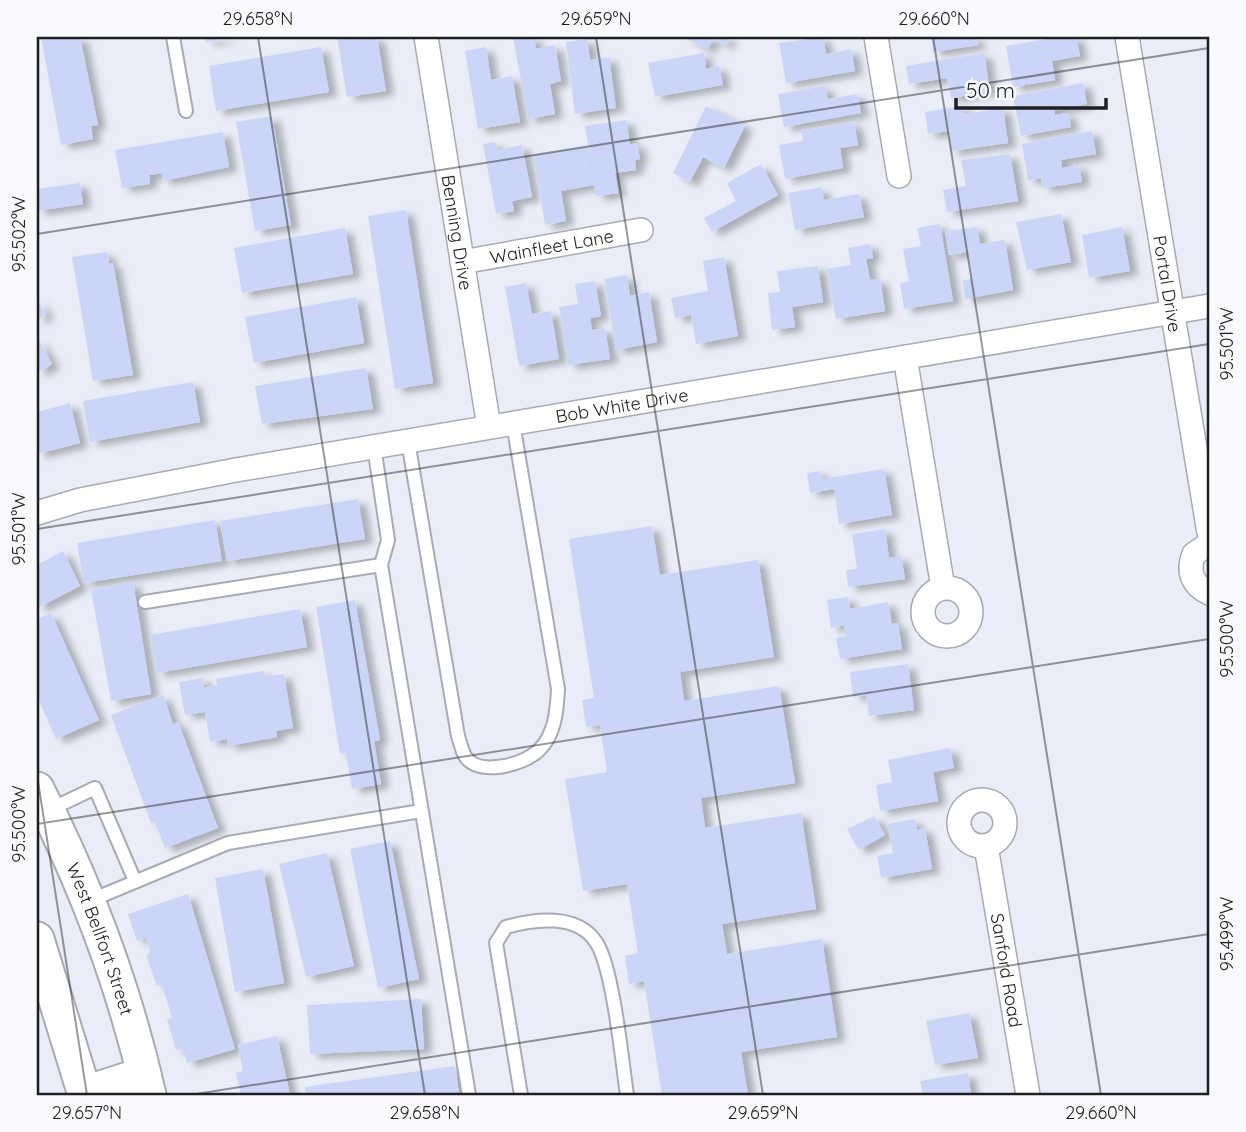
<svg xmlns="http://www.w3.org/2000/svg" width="1246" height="1132" viewBox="0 0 1246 1132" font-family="Quicksand,sans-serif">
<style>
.building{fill:#cad5f7;filter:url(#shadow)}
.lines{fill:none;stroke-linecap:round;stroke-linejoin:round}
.service-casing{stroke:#a8abb4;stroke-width:16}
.minor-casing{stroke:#a8abb4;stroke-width:26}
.secondary-casing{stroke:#a8abb4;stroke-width:37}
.service{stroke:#fff;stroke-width:12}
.minor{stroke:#fff;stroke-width:23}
.secondary{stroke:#fff;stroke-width:33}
.ticks{fill:none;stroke:#1e1f22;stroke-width:2;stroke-opacity:0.45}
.labels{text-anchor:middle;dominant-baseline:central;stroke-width:7;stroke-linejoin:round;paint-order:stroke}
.street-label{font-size:18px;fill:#1e1f22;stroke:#f9fafe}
.neatline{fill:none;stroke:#1e1f22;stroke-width:2.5}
.ticks-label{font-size:18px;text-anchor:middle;fill:#1e1f22}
</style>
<defs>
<filter id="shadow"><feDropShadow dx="8" dy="4.5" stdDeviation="3.5" flood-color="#0004"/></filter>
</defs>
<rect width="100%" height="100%" fill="#eaedf7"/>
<!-- building -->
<g class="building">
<path d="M41,37h39l18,88 -7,1 2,13 -32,6z"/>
<path d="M205,37h23l1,1 -23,4z"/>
<path d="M337,37h40l9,54 -39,6z"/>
<path d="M513,37h21l2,12 19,-4 6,36 -11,3 5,30 -27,5z"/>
<path d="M682,37h48l-4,8 -13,-6 -5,10z"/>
<path d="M823,37l3,17 25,-5 4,22 -69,12 -7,-40z"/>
<path d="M931,37h45l2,8 -45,7z"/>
<path d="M1058,37h18l4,19 -28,5 3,19 -42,7 -7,-41z"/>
<path d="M587,39l3,21 19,-3 7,51 -41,6 -9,-72z"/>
<path d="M321,47l8,45 -113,19 -7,-45z"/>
<path d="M486,47l5,33 21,-4 8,46 -42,7 -13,-78z"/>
<path d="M704,53l2,16 13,-3 4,19 -68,12 -7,-34z"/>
<path d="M984,53l6,38 -39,7 -4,-20 -38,6 -3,-18z"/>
<path d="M1083,83l4,21 -33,6 1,5 13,-2 3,14 -50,9 -8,-40z"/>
<path d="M825,86l3,13 29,-5 4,19 -77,14 -6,-33z"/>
<path d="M706,106l39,20 -21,42 -21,-11 -13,25 -17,-9z"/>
<path d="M963,106l1,8 39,-6 5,35 -57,8 -3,-20 -20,3 -3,-22z"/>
<path d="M272,116l19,109 -36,6 -19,-109z"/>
<path d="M626,120l4,25 7,-2 3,16 -5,1 1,10 -21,3 3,20 -22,3 -2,-11 -33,6 5,30 -21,4 -12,-70 54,-9 7,36 -9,-56z"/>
<path d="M854,122l4,23 -18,3 3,20 -58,11 -6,-34 24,-4 -2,-10z"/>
<path d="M1092,131l4,23 -35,6 1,8 17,-3 3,17 -39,6 -2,-10 -13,3 -6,-37z"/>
<path d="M223,132l6,35 -66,14 -1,-8 -13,2 1,9 -28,4 -7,-38z"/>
<path d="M495,142l2,8 25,-5 10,52 -20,4 2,10 -18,3 -13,-70z"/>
<path d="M1010,154l8,47 -71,11 -4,-22 23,-4 -5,-26z"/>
<path d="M761,164l17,31 -66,37 -8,-14 32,-17 -9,-18z"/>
<path d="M80,183l3,21 -46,7v-22z"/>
<path d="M821,187l3,13 35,-6 5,23 -69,13 -7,-37z"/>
<path d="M406,210l27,173 -38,6 -27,-173z"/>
<path d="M1061,214l10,48 -44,8 -11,-48z"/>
<path d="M940,224l13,77 -49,8 -4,-26 9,-1 -6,-33 18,-3 -4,-18z"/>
<path d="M977,227l3,17 25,-4 8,50 -48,9 -2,-19 9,-1 -4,-27 -19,3 -4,-24z"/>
<path d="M1122,227l8,44 -41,7 -7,-43z"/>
<path d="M345,228l8,46 -111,19 -8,-45z"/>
<path d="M870,244l3,14 -7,1 4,21 10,-1 5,32 -49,8 -9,-50 24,-4 -3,-17z"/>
<path d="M107,252l2,12 4,-1 20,112 -40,6 -21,-124z"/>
<path d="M724,257l14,79 -42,8 -5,-29 -16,3 -4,-20 37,-7 -5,-30z"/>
<path d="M818,266l5,36 -31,5 3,20 -23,3 -4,-37 12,-1 -3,-21z"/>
<path d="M627,275l3,21 19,-4 8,50 -41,8 -12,-71z"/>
<path d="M595,281l6,35 -11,2 2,12 13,-2 5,31 -42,6 -9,-58 19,-3 -3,-20z"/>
<path d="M526,283l6,31 19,-3 8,48 -40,7 -14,-79z"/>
<path d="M356,297l8,46 -110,20 -9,-46z"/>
<path d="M37,298l9,17 -9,5z"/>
<path d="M37,337l15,27 -15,9z"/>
<path d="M366,368l7,41 -111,15 -7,-38z"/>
<path d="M193,382l7,40 -110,20 -7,-41z"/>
<path d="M70,403l10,40 -43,11v-42z"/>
<path d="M884,469l8,46 -53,9 -5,-35 -24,4 -3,-20 13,-2 1,8z"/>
<path d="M358,499l7,40 -138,22 -7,-40z"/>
<path d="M215,520l7,41 -138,22 -7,-40z"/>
<path d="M652,526l8,49 98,-15 16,97 -94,15 4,29 95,-15 16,97 -94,15 4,30 96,-15 15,96 -94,15 5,30 95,-15 15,98 -96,15 7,43h-86l-18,-114 -15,3 -4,-28 13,-3 -11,-69 -44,7 -18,-112 42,-7 -7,-47 -14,2 -4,-27 12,-2 -25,-159z"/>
<path d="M885,529l4,29 12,-2 4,23 -57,8 -2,-17 11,-1 -5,-35z"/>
<path d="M63,551l17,35 -43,22v-43z"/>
<path d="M133,582l18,112 -40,7 -20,-111z"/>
<path d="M848,597l2,12 38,-7 4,22 6,-1 4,26 -62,10 -4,-21 10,-2 -2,-11 -13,3 -4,-28z"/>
<path d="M355,600l25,140 -6,1 7,43 -29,5 -6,-36 -6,1 -24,-147z"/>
<path d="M300,609l7,38 -150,26 -7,-38z"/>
<path d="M51,613l48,107 -43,19 -19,-43v-77z"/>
<path d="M908,664l6,46 -45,6 -3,-21 -13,2 -3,-25z"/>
<path d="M264,671l1,6 19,-3 9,54 -17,3 1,6 -49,9 -1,-7 -17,3 -5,-30 -20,3 -6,-33 24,-4 1,10 13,-3 -1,-6z"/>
<path d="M163,695l10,29 5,-2 40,106 -53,20 -10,-26 -4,1 -40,-108z"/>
<path d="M950,748l4,20 -21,4 5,29 -58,10 -4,-26 16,-3 -4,-22z"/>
<path d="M874,816l11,19 -26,15 -12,-21z"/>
<path d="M915,819l2,11 8,-2 7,41 -51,9 -4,-22 16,-3 -5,-29z"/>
<path d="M390,841l29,138 -41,9 -28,-139z"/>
<path d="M327,853l27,113 -48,11 -27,-113z"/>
<path d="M263,869l21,114 -49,9 -20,-114z"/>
<path d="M188,894l47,155 -48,14 -4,-15 -7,2 -9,-31 5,-1 -10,-34 -5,2 -11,-31 4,-2 -4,-16 -9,4 -9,-27z"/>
<path d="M421,999l3,50 -114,5 -3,-49z"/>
<path d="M969,1013l9,45 -43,7 -9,-44z"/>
<path d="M277,1036l13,59h-49l-5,-22 7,-2 -5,-26z"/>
<path d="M455,1066l4,29h-153l-1,-8z"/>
<path d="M968,1073l3,22h-48l-3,-14z"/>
</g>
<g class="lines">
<!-- service casing -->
<g class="service-casing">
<g id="service">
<path d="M173,37l13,74"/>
<path d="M408,441l50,295c2,6 4,15 7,20 13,21 59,9 74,-6 16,-15 18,-40 19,-61l-45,-266"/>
<path d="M374,446l14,94 -7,25 88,530"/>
<path d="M145,602l236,-37"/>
<path d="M49,810l46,-22 40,93"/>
<path d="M89,901l139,-58 193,-32"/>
<path d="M521,1095l-25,-152 10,-16c28,-8 71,-14 90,15 17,25 26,119 31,153"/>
</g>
</g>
<!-- minor casing -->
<g class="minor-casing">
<g id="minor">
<path id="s1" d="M426,37l63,390"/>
<path d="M876,37l23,139"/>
<path id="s2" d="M1127,37l82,496"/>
<path id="s3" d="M462,262l179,-32"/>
<path d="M905,357l38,231"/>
<path id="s4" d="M37,513l43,-13 156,-30 973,-164"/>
<path d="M1209,544l-15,10c-7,17 -2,31 15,39"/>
<circle cx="947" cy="612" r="24"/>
<circle cx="982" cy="823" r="23"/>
<path id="s5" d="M986,846l42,249"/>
</g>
</g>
<!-- secondary casing -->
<g class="secondary-casing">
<g id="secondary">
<path id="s6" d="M37,789c50,98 88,200 112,306"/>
<path d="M37,939l48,156"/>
<path d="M85,1093l59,-19"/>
</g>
</g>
<!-- service -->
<use href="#service" class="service"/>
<!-- minor -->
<use href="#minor" class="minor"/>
<!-- secondary -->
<use href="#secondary" class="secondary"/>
</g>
<!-- ticks -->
<path class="ticks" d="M258,37l167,1058M596,37l167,1058M933,37l168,1058M37,234l1172,-186M37,529l1172,-185M37,775l50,320M37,824l1172,-185M190,1095l1019,-161"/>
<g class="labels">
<!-- street labels -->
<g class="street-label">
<text stroke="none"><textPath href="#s1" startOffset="198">Benning Drive</textPath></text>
<text stroke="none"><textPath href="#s3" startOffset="91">Wainfleet Lane</textPath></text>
<text stroke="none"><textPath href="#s2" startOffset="250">Portal Drive</textPath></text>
<text stroke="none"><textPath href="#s4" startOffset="595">Bob White Drive</textPath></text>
<text stroke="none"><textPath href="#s6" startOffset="163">West Bellfort Street</textPath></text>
<text stroke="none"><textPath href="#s5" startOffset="126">Sanford Road</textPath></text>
</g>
</g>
<!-- border -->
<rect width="1246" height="1132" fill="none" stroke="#f9fafe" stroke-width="77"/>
<!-- scale -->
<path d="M956 98v10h150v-10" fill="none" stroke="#1e1f22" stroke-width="3.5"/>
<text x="966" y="98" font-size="21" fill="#1e1f22" stroke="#f9fafe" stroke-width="5" paint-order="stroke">50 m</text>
<rect x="38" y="38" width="1170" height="1056" class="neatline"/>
<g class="ticks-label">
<text x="258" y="25">29.658°N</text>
<text x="596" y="25">29.659°N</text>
<text x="934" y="25">29.660°N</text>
<text transform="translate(19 234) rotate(-90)" y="6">95.502°W</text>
<text transform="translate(1227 344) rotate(-90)" y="6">95.501°W</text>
<text transform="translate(19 529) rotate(-90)" y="6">95.501°W</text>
<text transform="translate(1227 639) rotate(-90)" y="6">95.500°W</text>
<text transform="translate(19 824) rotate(-90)" y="6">95.500°W</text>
<text transform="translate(1227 934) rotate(-90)" y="6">95.499°W</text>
<text x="87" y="1119">29.657°N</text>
<text x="425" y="1119">29.658°N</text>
<text x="763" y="1119">29.659°N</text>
<text x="1101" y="1119">29.660°N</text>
</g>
</svg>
